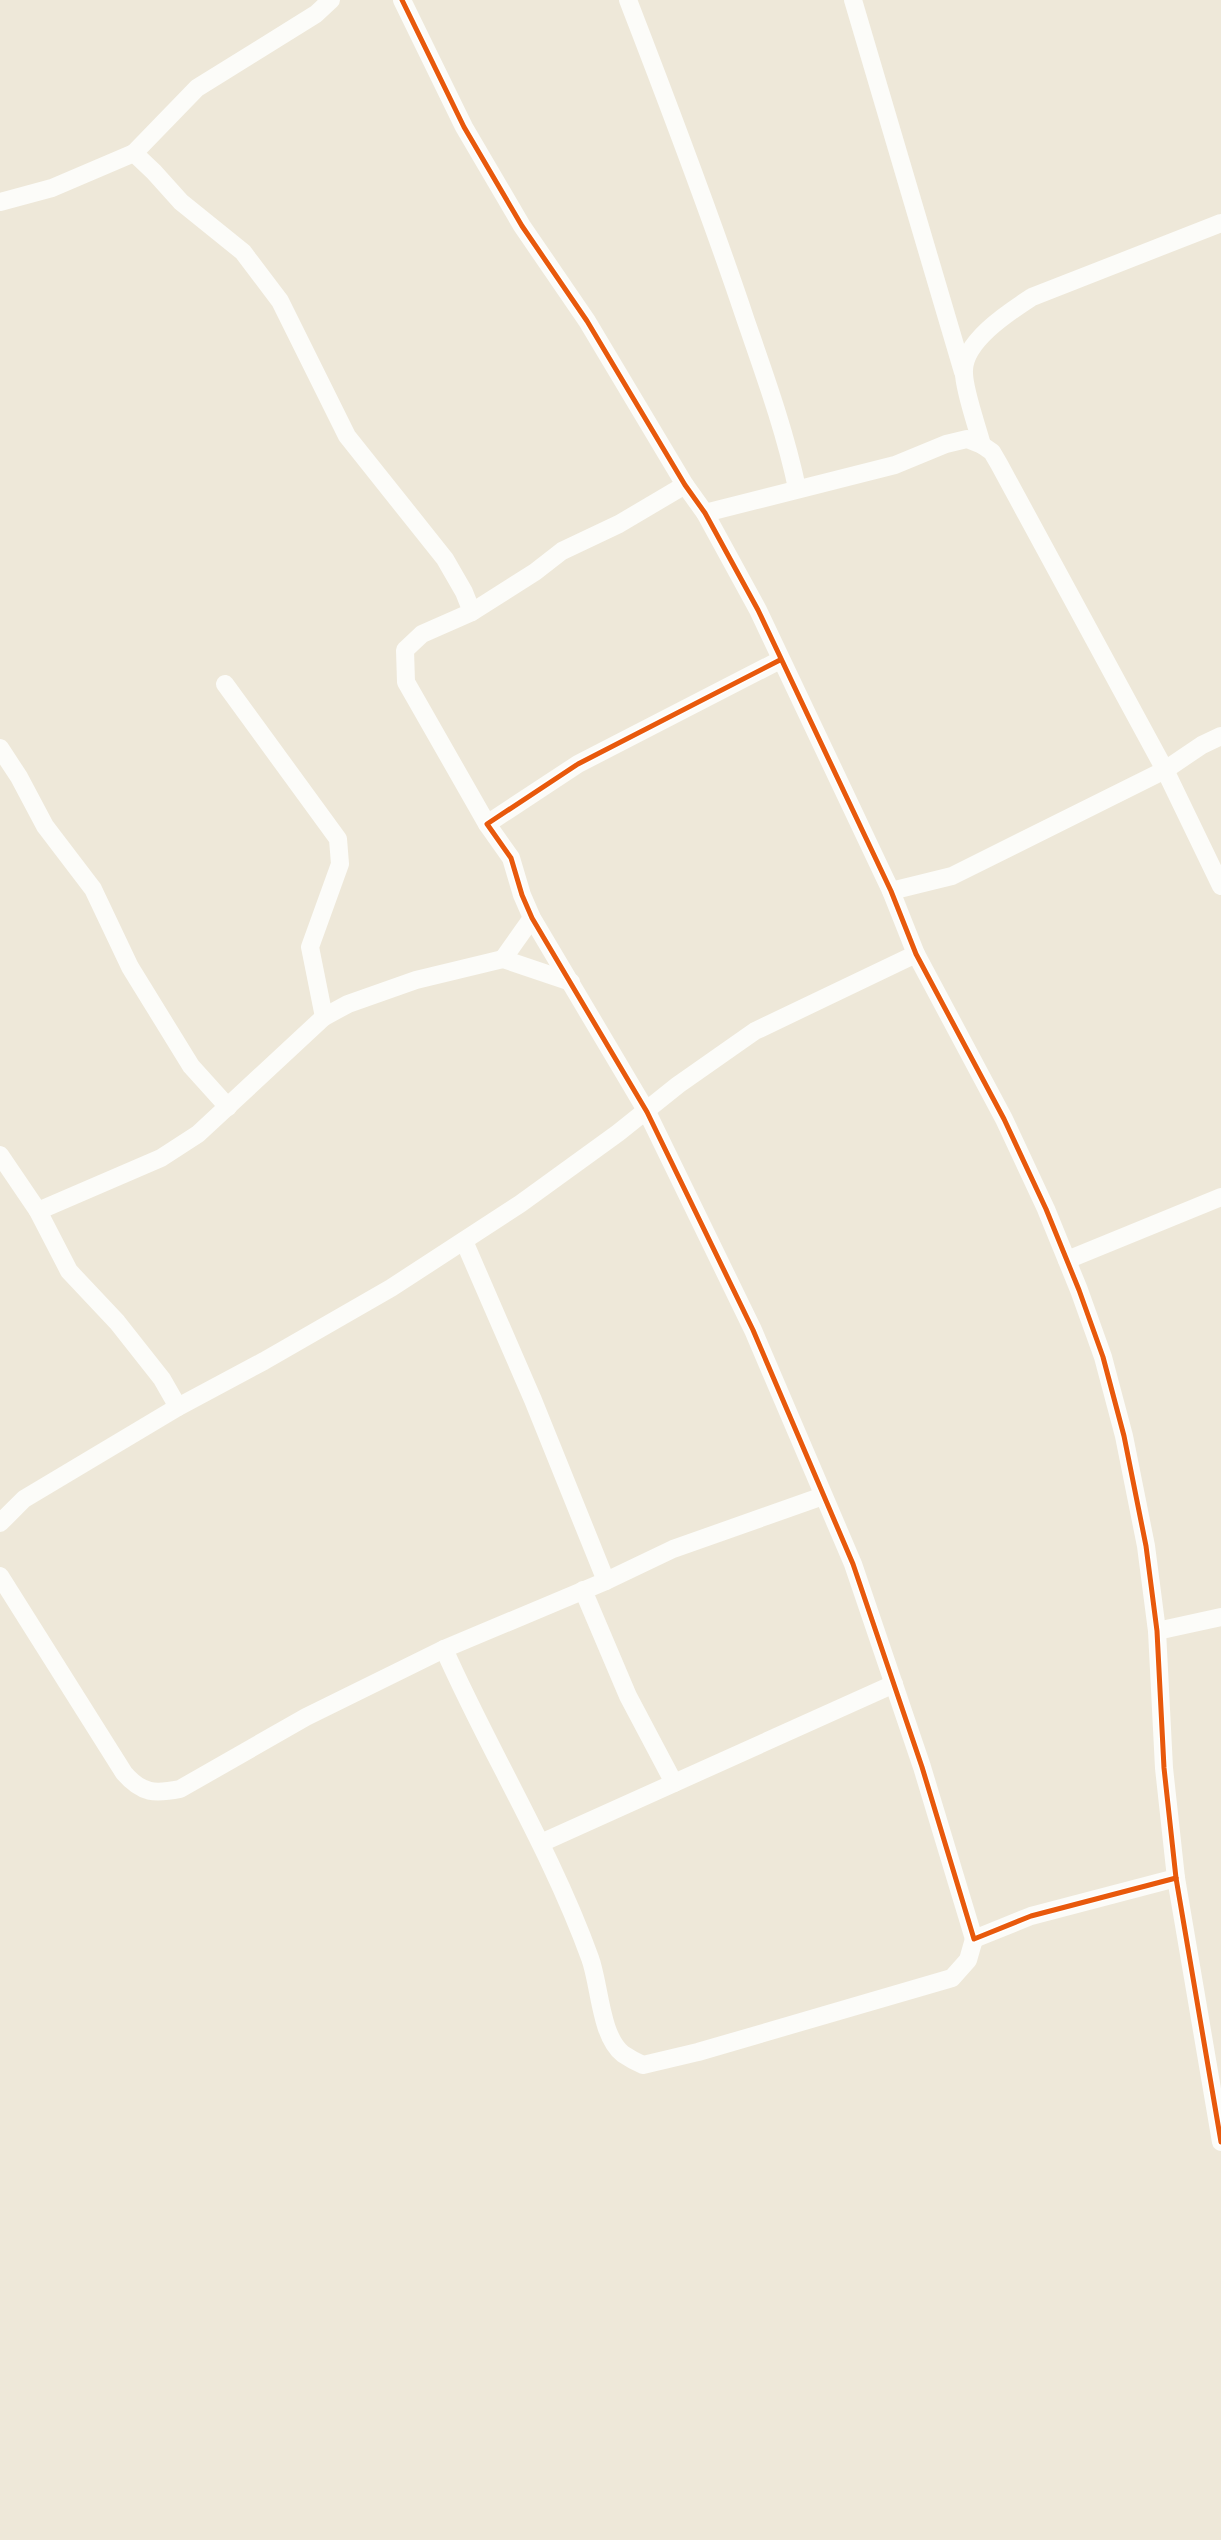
<svg xmlns="http://www.w3.org/2000/svg" width="1221" height="2540" viewBox="0 0 1221 2540" font-family="'Varela Round',sans-serif">
<style>
.lines{fill:none;stroke-linecap:round;stroke-linejoin:round}
.street{stroke:#fcfcf9;stroke-width:18}
.cycleway-casing{stroke:#fff;stroke-width:8}
.cycleway{stroke:#e8590c;stroke-width:5}
</style>
<rect width="100%" height="100%" fill="#eee8d9"/>
<g class="lines">
<!-- street -->
<g class="street">
<path d="M402,0l62,127 58,99 65,95 98,164 20,28 53,97 133,281 25,63 88,165 42,90 33,81 24,67 21,79 22,110 11,85 7,137 12,110 45,264"/>
<path d="M628,0c41,106 82,213 118,321 19,55 39,110 51,167"/>
<path d="M853,0l110,372"/>
<path d="M134,153l63,-65 119,-74 15,-14"/>
<path d="M0,202l52,-14 82,-35 20,19 27,30 62,50 37,49 67,135 98,123 19,33 8,20"/>
<path d="M982,445c-5,-19 -18,-55 -18,-72 -2,-31 45,-61 68,-76l189,-74"/>
<path d="M705,513l190,-48 51,-21 21,-5 15,6 10,7 7,12 166,306 56,116"/>
<path d="M780,660l-202,104 -91,60 24,34 11,37 10,23 115,194 106,218 100,234 69,203 52,172 57,-23 145,-38"/>
<path d="M225,684l113,155 2,25 -30,83 14,70"/>
<path d="M0,748l19,29 26,49 48,63 37,78 61,99 37,41"/>
<path d="M487,824l-81,-142 -1,-32 17,-16 50,-22 63,-40 27,-21 57,-27 66,-39"/>
<path d="M891,891l61,-15 213,-106 37,-25 19,-9"/>
<path d="M503,959l29,-41"/>
<path d="M0,1155l38,56 31,60 48,51 45,57 16,28"/>
<path d="M38,1211l123,-53 37,-24 126,-117 24,-13 68,-24 87,-21 68,23"/>
<path d="M464,1241l69,159 73,181"/>
<path d="M1067,1260l154,-63"/>
<path d="M0,1523l24,-24 154,-92 86,-46 127,-73 129,-84 98,-71 60,-48 77,-54 161,-77"/>
<path d="M0,1576l124,197c18,21 31,21 56,16l126,-72 138,-68 162,-68 67,-32 150,-53"/>
<path d="M583,1590l45,106 46,87"/>
<path d="M1157,1631l64,-14"/>
<path d="M444,1649c46,104 107,201 146,309 10,27 10,78 33,96 6,4 13,8 20,11l55,-13 254,-74 16,-18 6,-21"/>
<path d="M541,1843l353,-159"/>
</g>
<!-- cycleway casing -->
<g class="cycleway-casing">
<g id="cycleway">
<path d="M402,0l62,127 58,99 65,95 98,164 20,28 53,97 133,281 25,63 88,165 42,90 33,81 24,67 21,79 22,110 11,85 7,137 12,110 45,264"/>
<path d="M780,660l-202,104 -91,60 24,34 11,37 10,23 115,194 106,218 100,234 69,203 52,172 57,-23 145,-38"/>
</g>
</g>
<!-- cycleway -->
<use href="#cycleway" class="cycleway"/>
</g>
</svg>
